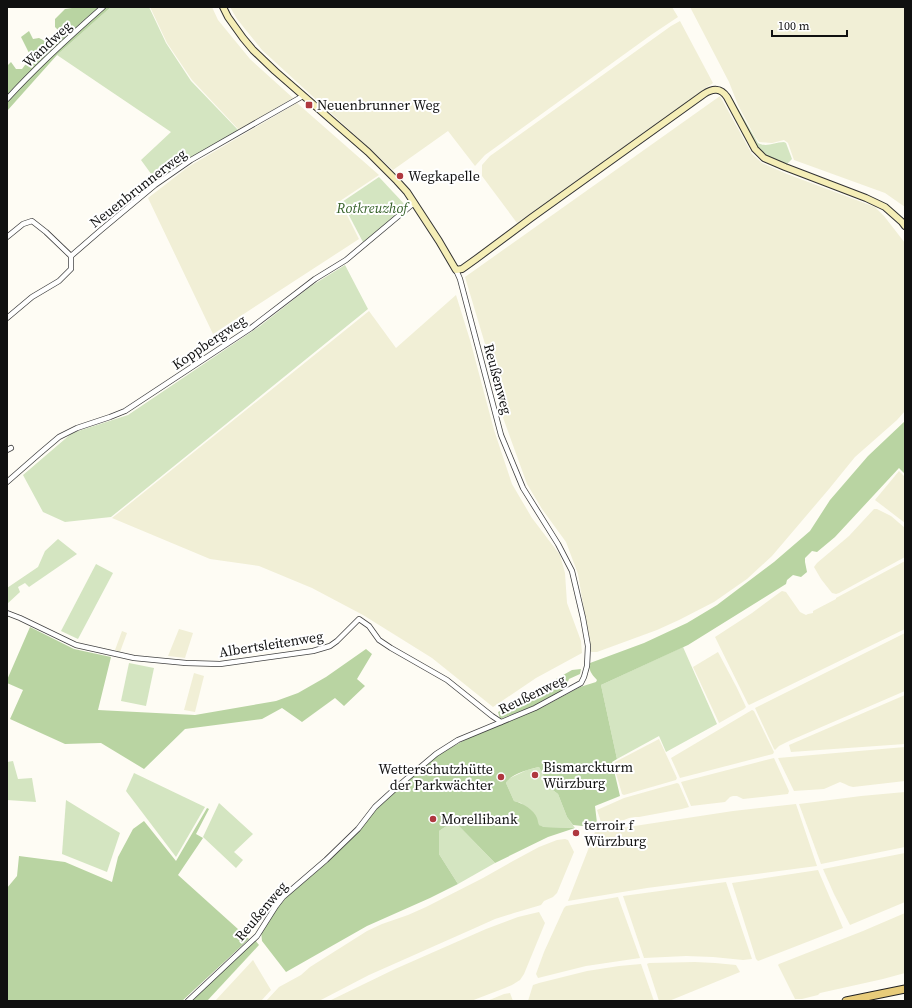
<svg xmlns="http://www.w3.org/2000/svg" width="912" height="1008" viewBox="0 0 912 1008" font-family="'Source Serif 4',serif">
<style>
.farmland{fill:#f1efd6}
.green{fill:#d4e5c1}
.forest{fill:#b9d4a2}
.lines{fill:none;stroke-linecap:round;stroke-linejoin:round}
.street-casing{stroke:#434343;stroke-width:6}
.secondary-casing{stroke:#323232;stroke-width:8}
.primary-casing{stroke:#212121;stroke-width:9}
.street{stroke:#fff;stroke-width:4.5}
.secondary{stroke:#f5eeb7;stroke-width:6}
.primary{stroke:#e8cc7a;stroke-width:7}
.poi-dot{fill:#af383f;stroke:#fff;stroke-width:1.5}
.labels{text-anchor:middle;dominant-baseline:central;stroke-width:4;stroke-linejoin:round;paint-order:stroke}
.street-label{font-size:14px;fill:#101010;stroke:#fff}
.poi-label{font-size:14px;fill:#101010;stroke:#fff;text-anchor:start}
.park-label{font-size:14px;font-style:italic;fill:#346027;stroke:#fff}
</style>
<rect width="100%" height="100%" fill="#fefcf4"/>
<!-- farmland -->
<g class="farmland">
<path d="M150,7h62l6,13 32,39 43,39 -54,32 -47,-50 -25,-37z"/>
<path d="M230,7h442l6,10 -27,18 -166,120 -10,11 -27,-35 -55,39 -131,-120 -25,-31z"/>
<path d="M690,7h215v200l-20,-14 -91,-33 -6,-17 -4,-3 -12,3 -13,-1 -4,-5 -17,-32 -9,-23z"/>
<path d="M680,21l33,62 -196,140 -35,-47v-11l8,-9 181,-130z"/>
<path d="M720,96l32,58 10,9 25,11 88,33 9,9 21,27v168l-8,9 -42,37 -9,11 -17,21 -57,67 -25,23 -33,23 -35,18 -22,10 -60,22h-6l-13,-78 -12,-32 -24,-33 -15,-25 -26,-72 -13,-58 -23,-77z"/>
<path d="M297,103l82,72 -39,26 19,38 -146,95 -65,-136 40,-31z"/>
<path d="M456,295l14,45 24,90 18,54 20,34 28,37 5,18 2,30 14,38 1,12 -46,25 -43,29 -61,-49 -69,-43 -51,-27 -53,-22 -49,-7 -98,-41 257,-207 27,37z"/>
<path d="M899,471l6,6v46l-30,-23z"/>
<path d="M874,509h3l14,7 14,12v29l-66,36 -3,1 -4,-1 -11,-14 -7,-12 3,-4 32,-27z"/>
<path d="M905,561v68l-156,76 -1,-1 -33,-67 37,-24 27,-20 3,-2 4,1 14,20 6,3 2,-1 5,-1v-2l23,-12v-1z"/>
<path d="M179,629l14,4 -8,25 -17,-2z"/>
<path d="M122,631l5,2 -7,19 -5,-2z"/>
<path d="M905,633v58l-116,50 -10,5 -4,4 -1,-1 -19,-41z"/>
<path d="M718,652l19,36 9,19 -2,2 -25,14 -26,-56z"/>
<path d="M194,673l10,3 -9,36 -11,-2z"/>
<path d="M905,695v49l-114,8 -2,-7z"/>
<path d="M752,710l2,1 20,41 -1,2 -93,24 -9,-20z"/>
<path d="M659,739l18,39 -1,2 -52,15 -2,-1 -7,-24 -1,-5 1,-3z"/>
<path d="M905,747v34l-52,6 -4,-1 -4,-2 -5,-2 -16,7 -30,2 -16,-33z"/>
<path d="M774,758l15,33 -1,3 -45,5 -6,-3h-4l-3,1 -5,5 -34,4 -10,-24z"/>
<path d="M677,783l2,1 10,23 -7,2 -43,8h-4l-6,1 -5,2 -23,2 -4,-12 27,-12z"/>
<path d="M905,792v55l-84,17 -22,-60 62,-8z"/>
<path d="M796,804l21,62 -38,5 -132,17 -79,13 27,-69 138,-21z"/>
<path d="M565,839l3,1 6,12 -17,41 -4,4 -9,4 -3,4 -27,8 -19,6 -20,9 -106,47 -50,26h-53l13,-14 22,-12 9,-8 57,-36 15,-7 26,-9 18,-8 57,-29 30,-17 26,-14 18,-7z"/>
<path d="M905,853v49l-55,23 -16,-31 -11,-25z"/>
<path d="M818,870l25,58 -85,33 -2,-2 -24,-76z"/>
<path d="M726,882l26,77 -9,1 -30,-3 -27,-1 -42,2 -21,-62 66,-9z"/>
<path d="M618,897l22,61 -54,8 -48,12 -2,-4 8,-22 20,-44 2,-2z"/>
<path d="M539,912l6,11 -21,51 -4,6 -8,5 -7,3 -34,13h-142l66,-32 91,-40 32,-12z"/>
<path d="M905,913v60l-22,6 -63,14 -2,2 -16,4h-7l-17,-34 1,-1 84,-33z"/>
<path d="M253,960l18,30 -10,11h-46z"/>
<path d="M695,962l20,1 21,2 4,7 -71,29h-10l-12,-37 2,-1z"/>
<path d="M641,964l13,37h-126l5,-16 6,-2 48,-12 32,-5z"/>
<path d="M510,993l3,8h-26l17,-7z"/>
</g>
<!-- green -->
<g class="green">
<path d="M111,7h38l17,36 25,38 48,50 -82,51 -16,-22 30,-28 -114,-77z"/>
<path d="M729,93l29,50c9,5 16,-1 26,-1l2,1 6,16 -6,6 -20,-9 -11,-11z"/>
<path d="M379,177l28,30 -43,37 -22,-42z"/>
<path d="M345,265l23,44 -257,208 -46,5 -22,-10 -20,-37 49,-42 56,-18 132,-89 51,-40z"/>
<path d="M58,539l19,15 -48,33 -4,-4 -7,4 2,5 -13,12v-16l31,-21 7,-16z"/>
<path d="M96,564l17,9 -35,66 -17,-8z"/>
<path d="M683,647l34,77 -51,28 -7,-16 -42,23 -16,-74z"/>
<path d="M129,663l25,5 -8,38 -25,-5z"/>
<path d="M13,761l5,18 14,-1 4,24 -29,-2v-38z"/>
<path d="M539,767l11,21 8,6 9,23 8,11 -31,-1 -6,-2 -17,-22 -7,-2 -8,-18 2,-4 19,-9z"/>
<path d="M134,773l71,34 -29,50 -50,-66z"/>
<path d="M66,800l54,33 -13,39 -45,-18z"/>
<path d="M219,803l34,31 -19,18 9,8 -7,8 -33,-31z"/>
<path d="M454,821l41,42 -37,21 -19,-30v-23z"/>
</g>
<!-- forest -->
<g class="forest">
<path d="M73,7h38l-54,48 -50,56v-45l4,-4 5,7h6l9,-12 -10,-20 8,-6 4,8 6,-1 6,3 8,-2 6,-8 -4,-4v-8l10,-10 7,-1z"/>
<path d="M905,421v53l-6,-6 -64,69 -18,15 -5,-1 -7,7v4l2,10 -6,5 -8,-2 -6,5 -1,4 -98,61 -87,40 16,74 -5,3 8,34 -25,10 2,17 -15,3 -9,-1 -6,-8 -9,-23 -8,-6 -11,-21c-9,2 -29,7 -33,16l8,18c9,2 20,9 23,17 1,3 1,5 2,7l5,2 31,1 -27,9 -53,26 -41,-42 -15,10v23l19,30 -28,14 -63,28 -81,46 -24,-31 -1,-10 16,-23 11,-12 40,-34 31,-31 17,-21 25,-24 34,-29 10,-6 27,-15 28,-12 43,-17 37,-20 16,-5 1,-2c-5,-5 -9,-10 -7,-17l54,-20 43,-20 30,-18 57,-43 36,-31 20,-31 38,-44z"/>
<path d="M30,627l44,22 37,8 -13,53 97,5 81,-14 22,-8 28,-16 40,-28 6,5 -15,25 8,7 -21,20 -9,-8 -33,24 -20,-14 -20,11 -77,10 -41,40 -43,-26 -36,1 -55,-25 13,-29 -16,-7v-3z"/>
<path d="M581,669l-1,5 -11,5 -4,10 -36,19 -29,11 -2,-7 74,-42z"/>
<path d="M207,808l2,1 -13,25 7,4 -25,37 71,64 -67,62h-175v-113l10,-12 2,-20 46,6 47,20 6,-25 15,-28 11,-8 32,40z"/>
<path d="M255,940l4,5 -52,56h-15z"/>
</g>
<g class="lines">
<!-- street casing -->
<g class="street-casing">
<g id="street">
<path d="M7,99c30,-33 63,-63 96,-92"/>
<path d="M7,237l16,-13 9,-3 14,11 25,24"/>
<path d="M7,318l25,-21 27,-16 12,-12v-13l30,-26 54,-45 36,-25 68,-39 44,-25"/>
<path d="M7,450l4,-2"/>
<path d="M7,482l32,-28 20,-17 18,-9 33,-11 15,-6 126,-83 64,-49 31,-19 68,-57"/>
<path d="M7,613l13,5 56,27 58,13 52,5 34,1 93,-13 17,-5 7,-5 22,-22 10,7 10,14 12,8 56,32 45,36 9,6"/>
<path d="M188,1001l69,-65 19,-30 7,-9 43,-37 32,-31 17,-22 22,-20 39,-33 22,-14 77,-32 46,-25 3,-6 3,-11 1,-20 -5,-28 -11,-47 -14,-27 -35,-56 -22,-53 -41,-156 -4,-9"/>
</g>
</g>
<!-- secondary casing -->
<g class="secondary-casing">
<path id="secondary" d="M223,7l5,10 15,21 10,12 22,21 93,81 29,29 10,11 32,49 17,29 6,-1 14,-10 55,-41 173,-124c9,-6 17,-6 23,3l28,52 9,9 21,9 81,31 19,9 17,15 3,4"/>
</g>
<!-- primary casing -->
<g class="primary-casing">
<path id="primary" d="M846,1001l59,-12"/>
</g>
<!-- street -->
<use href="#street" class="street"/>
<!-- secondary -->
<use href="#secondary" class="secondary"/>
<!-- primary -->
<use href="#primary" class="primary"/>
</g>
<!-- markers -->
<g class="poi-dot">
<rect x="305" y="101" width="8" height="8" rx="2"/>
<circle cx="400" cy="176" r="4"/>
<circle cx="535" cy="775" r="4"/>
<circle cx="501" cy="777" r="4"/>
<circle cx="433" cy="819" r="4"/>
<circle cx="576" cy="833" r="4"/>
</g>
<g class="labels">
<!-- street labels -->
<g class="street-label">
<text transform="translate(47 44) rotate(-43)">Wandweg</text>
<text transform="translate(138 188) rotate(-38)">Neuenbrunnerweg</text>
<text transform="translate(209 342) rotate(-34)">Koppbergweg</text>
<text transform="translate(498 379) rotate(75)">Reußenweg</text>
<text transform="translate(271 644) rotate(-9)">Albertsleitenweg</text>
<text transform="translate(532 694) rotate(-26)">Reußenweg</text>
<text transform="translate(261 911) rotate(-50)">Reußenweg</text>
</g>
<!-- poi labels -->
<g class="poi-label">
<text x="317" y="105">Neuenbrunner Weg</text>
<text x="408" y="176">Wegkapelle</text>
<text x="543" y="767">Bismarckturm<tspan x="543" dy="16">Würzburg</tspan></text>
<text x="493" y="769" text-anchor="end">Wetterschutzhütte<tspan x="493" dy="16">der Parkwächter</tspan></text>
<text x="441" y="819">Morellibank</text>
<text x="584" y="825">terroir f<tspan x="584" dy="16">Würzburg</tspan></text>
</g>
<!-- park labels -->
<g class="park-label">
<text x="372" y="208">Rotkreuzhof</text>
</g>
</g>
<!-- border -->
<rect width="912" height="1008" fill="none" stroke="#101010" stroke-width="16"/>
<!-- scale -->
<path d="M772 30v6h75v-6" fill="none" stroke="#101010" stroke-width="2"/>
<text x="778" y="30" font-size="12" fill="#101010" stroke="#ffffff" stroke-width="3" paint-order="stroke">100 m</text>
</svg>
